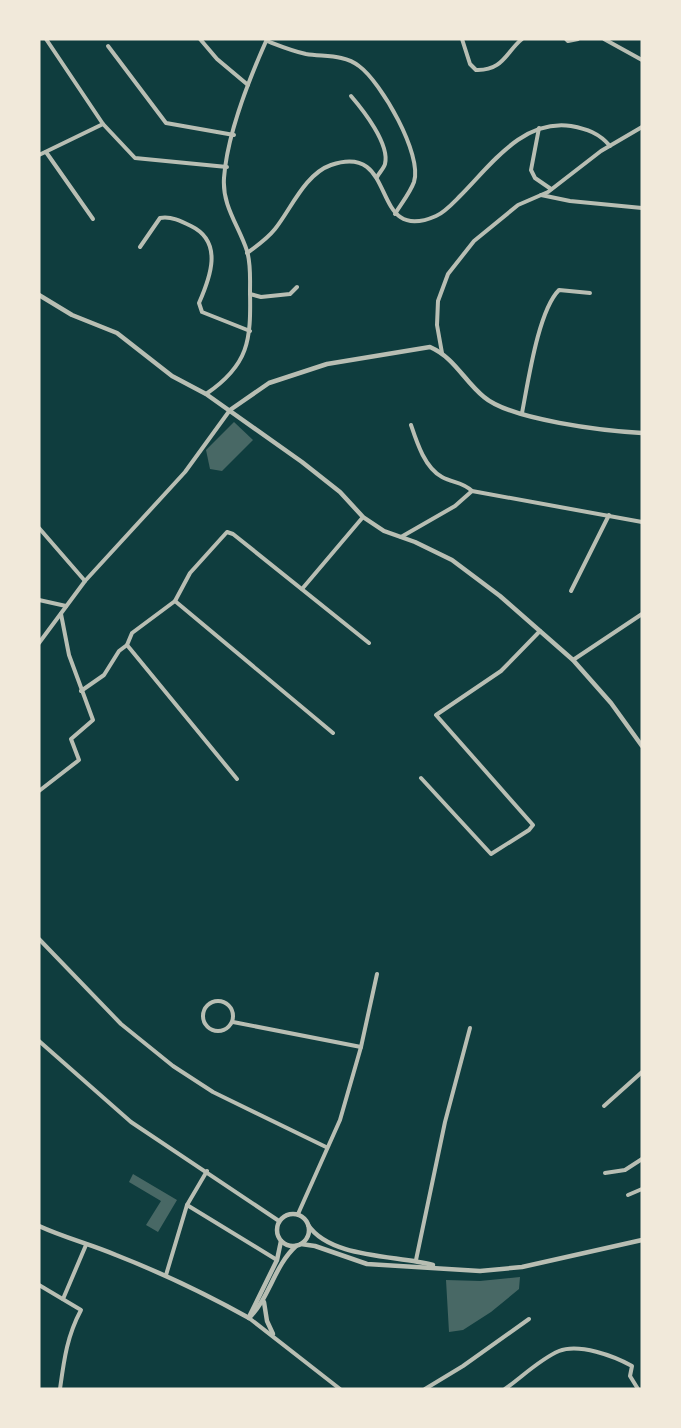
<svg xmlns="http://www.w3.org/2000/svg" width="681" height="1428" viewBox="0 0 681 1428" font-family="'Zilla Slab',serif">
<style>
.building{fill:#486865}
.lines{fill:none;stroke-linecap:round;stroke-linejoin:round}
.minor{stroke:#b8beb3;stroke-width:4}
.tertiary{stroke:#b8beb3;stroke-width:4.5}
</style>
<rect width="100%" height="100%" fill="#0f3d3e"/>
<!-- building -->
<g class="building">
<path d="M234,422l19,18 -31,31 -12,-2 -4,-19z"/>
<path d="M133,1174l44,26 -19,32 -12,-7 15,-24 -32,-19z"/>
<path d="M520,1277l-1,12 -28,23 -28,18 -14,2 -3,-52 34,1z"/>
</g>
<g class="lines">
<!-- minor -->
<g class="minor">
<path d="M46,39l57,85"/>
<path d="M200,39l17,20 31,26"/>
<path d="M462,39l8,25 6,6c27,1 30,-18 46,-31"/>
<path d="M566,39l2,2 10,-2"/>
<path d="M604,39l38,21"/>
<path d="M267,41c13,5 25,10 39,13 17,3 38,0 53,12 22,16 64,89 55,116 -4,11 -13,22 -19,32"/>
<path d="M108,46l58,77 68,12"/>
<path d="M351,96c12,14 39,48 34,68 -1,4 -6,9 -8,13"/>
<path d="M539,128l-8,42 4,8 16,11"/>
<path d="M46,152l47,67"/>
<path d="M39,155l64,-31 32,34 92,9"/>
<path d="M541,195l29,6 72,7"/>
<path d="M140,247l20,-29c11,-2 21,3 31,8 33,16 19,52 8,77l3,9 48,19"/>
<path d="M247,253c10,-7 20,-14 28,-24 16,-20 30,-55 56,-64 69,-24 37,81 105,51 9,-4 17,-13 24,-20 31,-31 62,-77 111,-70 16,3 28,7 39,20"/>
<path d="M250,294l11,3 29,-3 7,-7"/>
<path d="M442,353l-5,-28 1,-24 10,-27 26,-33 44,-36 30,-13 53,-41 41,-24"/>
<path d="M206,394c43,-29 45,-54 44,-102 0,-14 1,-28 -3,-41 -8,-25 -25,-45 -23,-73 3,-42 26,-101 43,-139"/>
<path d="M522,413c6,-30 16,-102 37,-123l31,3"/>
<path d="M411,425c6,18 14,43 31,52 11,6 21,5 30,14l170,31"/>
<path d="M39,528l46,53"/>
<path d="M401,537l54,-31 17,-15"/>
<path d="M302,589l61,-72"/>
<path d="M571,591l38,-76"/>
<path d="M39,600l27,6"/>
<path d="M175,601l158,132"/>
<path d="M39,643l46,-62 100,-109 45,-62"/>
<path d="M127,645l110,134"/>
<path d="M573,660l69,-46"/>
<path d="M81,691l23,-16 15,-24 8,-6 5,-12 43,-32 15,-28 37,-41 6,2 136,109"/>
<path d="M421,778l70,76 38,-24 4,-5 -97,-110 65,-44 39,-40"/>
<path d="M39,791l40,-31 -8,-21 22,-19 -24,-65 -8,-41"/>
<path d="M39,939l82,85 52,42 40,26 113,55"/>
<circle cx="218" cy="1016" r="15"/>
<path d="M233,1022l128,25"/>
<path d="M39,1041l92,81 148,99"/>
<path d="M604,1106l38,-34"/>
<path d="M605,1173l20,-3 17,-11"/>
<path d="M628,1195l14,-6"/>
<path d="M187,1205l90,55"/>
<path d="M298,1214l42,-94 21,-73 16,-73"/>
<path d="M416,1260l29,-138 25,-94"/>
<path d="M166,1275l21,-70 20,-34"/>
<path d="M39,1285l42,25c-14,26 -17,50 -21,79"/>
<path d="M63,1299l23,-54"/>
<path d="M249,1318l91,71"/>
<path d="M425,1389l38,-23 66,-47"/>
<path d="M505,1389c17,-12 35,-30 54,-38 20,-8 55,5 73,15l-2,10 8,13"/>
</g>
<!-- tertiary -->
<g class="tertiary">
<path d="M39,295l33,20 45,18 55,43 34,18 96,68 38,30 23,25 21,14 31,11 37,18 48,36 73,64 38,43 31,43"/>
<path d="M230,410l39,-27 58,-19 103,-17c25,11 34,34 54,50 27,23 121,34 158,36"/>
<circle cx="293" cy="1230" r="16"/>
<path d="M308,1225c23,34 90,30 125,40"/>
<path d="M39,1226c26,12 51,18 77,29 46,18 90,39 133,63"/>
<path d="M301,1244l14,2 52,18 113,7 42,-4 120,-27"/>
<path d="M264,1302l3,19 6,13"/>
<path d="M250,1315l27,-55 4,-19"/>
<path d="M249,1318c21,-21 25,-52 47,-72"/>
</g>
</g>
<!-- border -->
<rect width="681" height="1428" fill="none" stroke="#f1e9da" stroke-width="81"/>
</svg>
